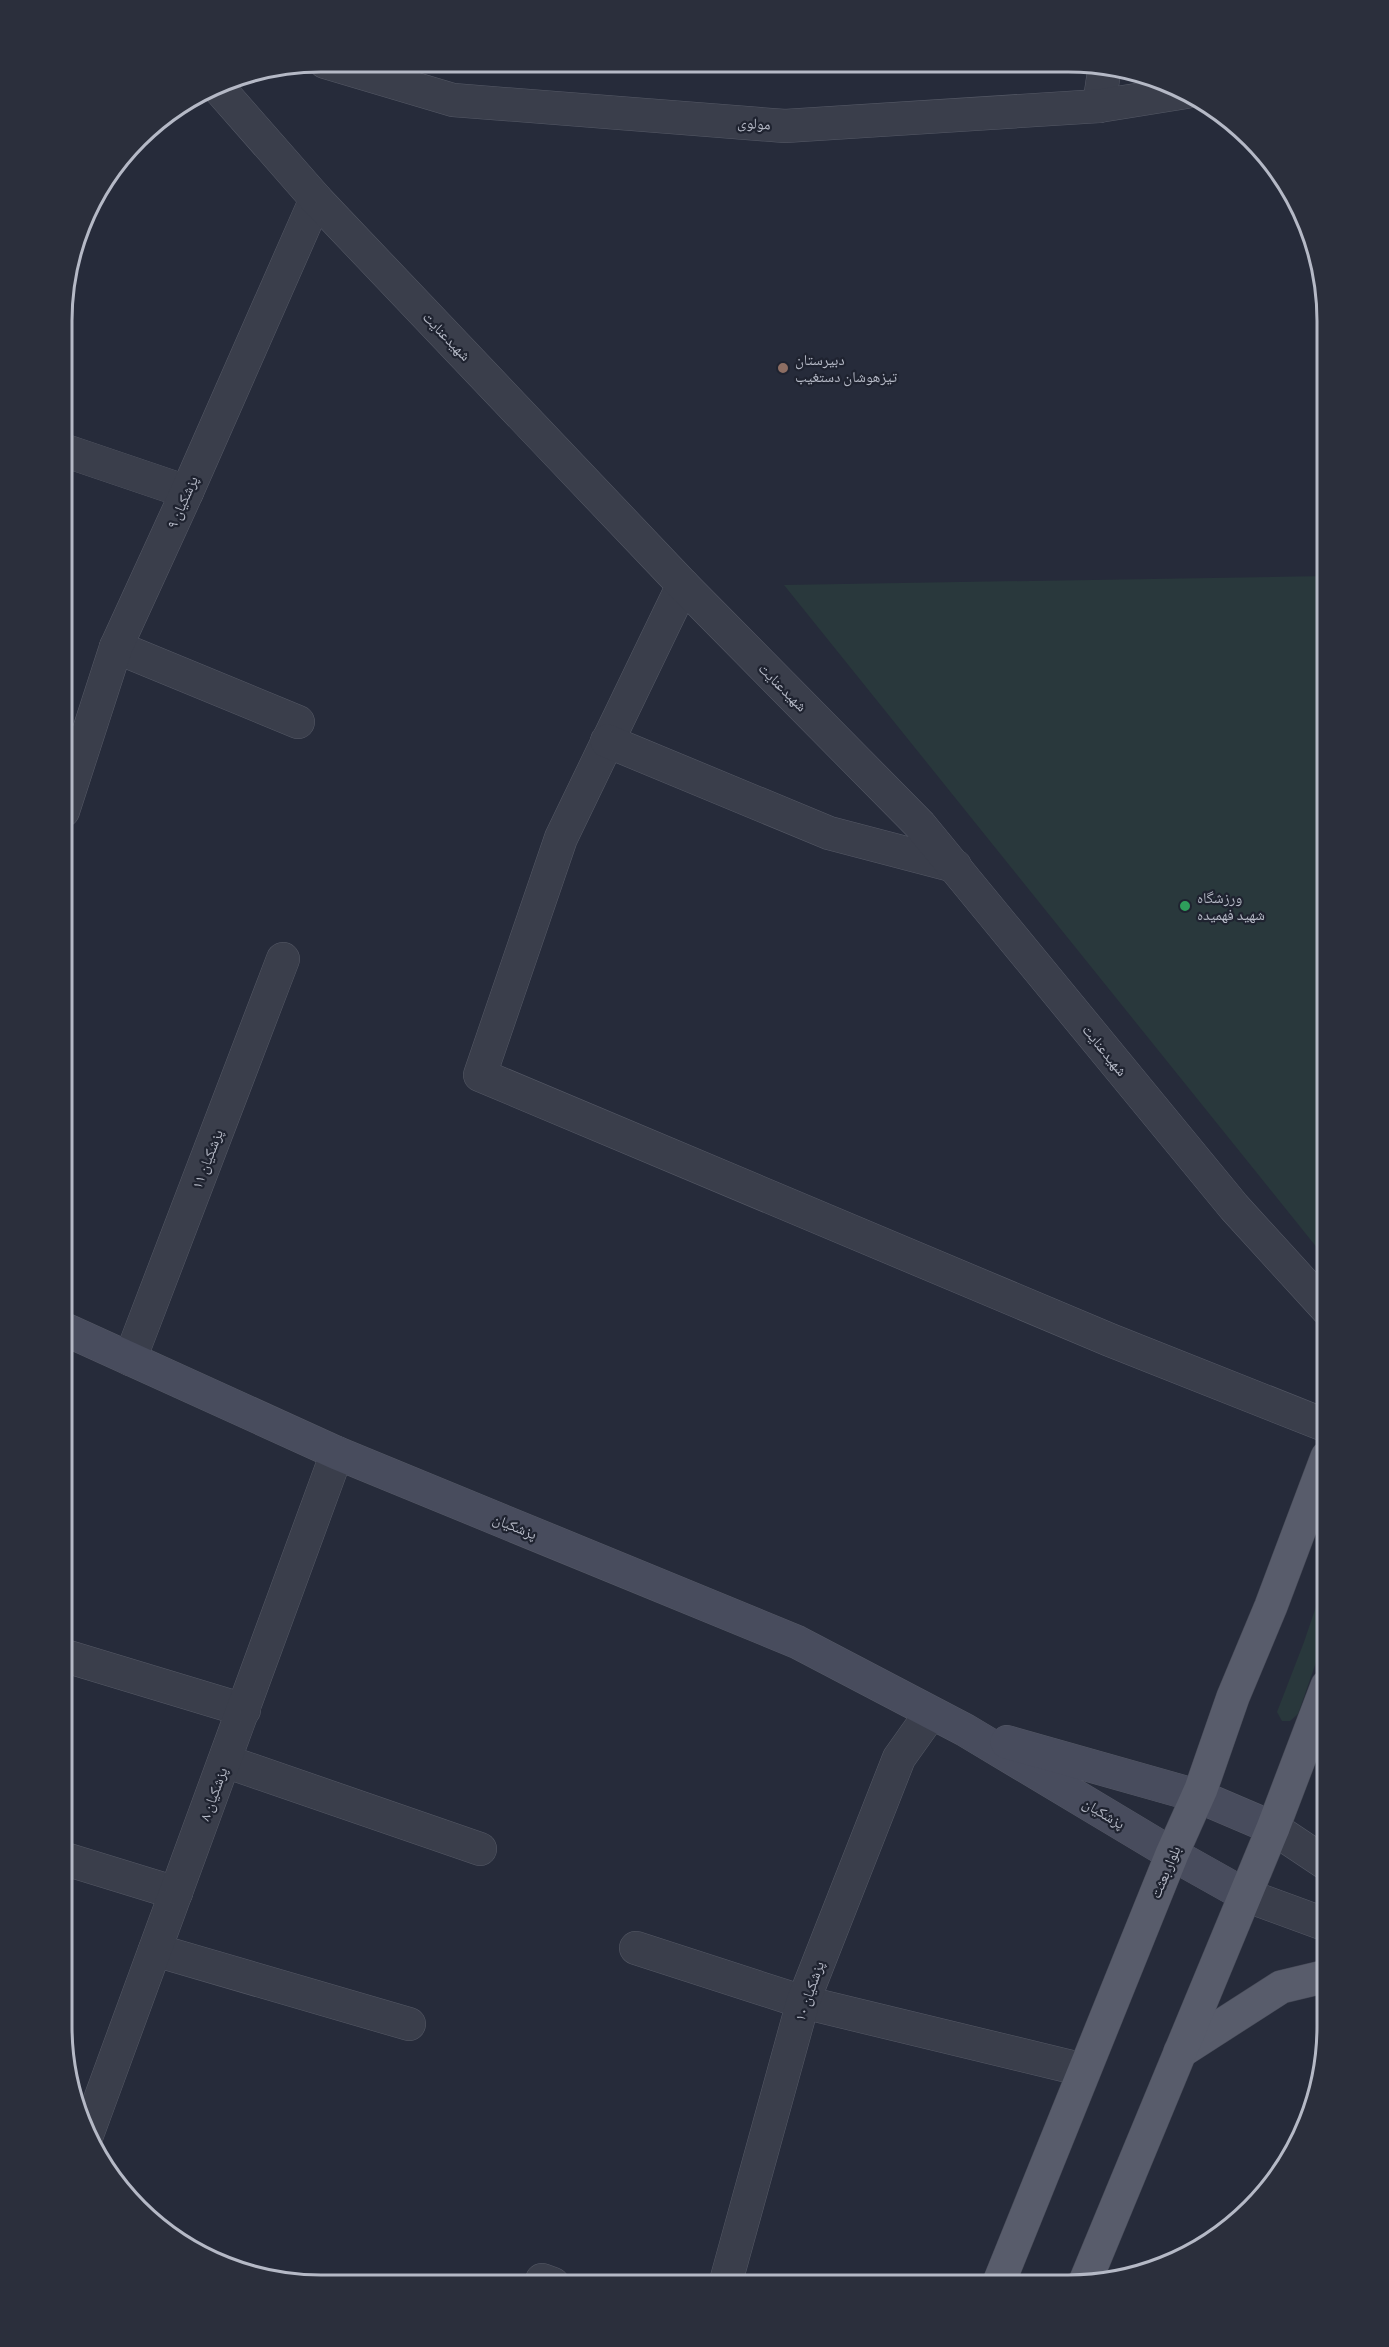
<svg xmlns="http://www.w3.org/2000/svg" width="1389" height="2347" viewBox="0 0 1389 2347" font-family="Manrope,'Noto Naskh Arabic',sans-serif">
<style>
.green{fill:#29383c}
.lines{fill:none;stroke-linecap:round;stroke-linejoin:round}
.minor-casing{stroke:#555966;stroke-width:34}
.tertiary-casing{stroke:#555966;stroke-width:34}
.secondary-casing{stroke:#555966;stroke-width:34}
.primary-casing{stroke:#434754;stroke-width:34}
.minor{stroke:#3a3e4b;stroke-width:33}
.tertiary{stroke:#3a3e4b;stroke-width:33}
.secondary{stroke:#484c5d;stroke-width:33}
.primary{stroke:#585c6b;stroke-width:33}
.education-dot{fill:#8d6e63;stroke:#1f2330;stroke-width:2}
.leisure-dot{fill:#2e9e5b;stroke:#1f2330;stroke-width:2}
.labels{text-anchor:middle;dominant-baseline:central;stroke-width:4.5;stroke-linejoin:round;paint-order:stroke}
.street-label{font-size:15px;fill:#b5b9c6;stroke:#1f2330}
.poi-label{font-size:15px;fill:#b5b9c6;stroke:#1f2330;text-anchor:start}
.rim{fill:none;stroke:#b5b9c6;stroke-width:3}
</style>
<rect width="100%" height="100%" fill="#262b3a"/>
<!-- green -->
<g class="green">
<path d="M1327,576v650l-9,23 -534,-664z"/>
<path d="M1327,1574v57l-29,83 -8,7h-8l-5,-9 27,-70z"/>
</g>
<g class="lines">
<!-- minor casing -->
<g class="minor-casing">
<g id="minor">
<path d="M1099,106l6,-41"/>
<path d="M63,450l124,42"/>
<path d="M683,585l-122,253 -81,237 630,265 217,86"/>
<path d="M116,647l182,75"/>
<path d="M607,741l222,92 126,33"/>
<path d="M63,811l53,-164 71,-155 129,-293"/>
<path d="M130,1359l153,-400"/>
<path d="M62,1655l182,55"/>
<path d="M225,1761l255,88"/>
<path d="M62,1858l114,35"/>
<path d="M636,1948l167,54 281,68"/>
<path d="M155,1950l254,74"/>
<path d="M87,2135l250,-682"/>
<path d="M542,2280l11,4"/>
<path d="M725,2285l78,-283 96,-244 32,-45"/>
</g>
</g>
<!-- tertiary casing -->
<g class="tertiary-casing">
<g id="tertiary">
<path d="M325,62l128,38 332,26 314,-20 87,-14"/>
<path d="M216,85l100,114 367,386 237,240 314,382 93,102"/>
<path d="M1273,1828l54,36"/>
<path d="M1245,1895l82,30"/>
</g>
</g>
<!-- secondary casing -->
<g class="secondary-casing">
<g id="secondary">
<path d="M62,1328l275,125 460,189 168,88 207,124 73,41"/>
<path d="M1007,1742l191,54 75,32"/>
</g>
</g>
<!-- primary casing -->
<g class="primary-casing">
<g id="primary">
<path d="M1180,2052l101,-65 46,-11"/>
<path d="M1085,2282l188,-454 54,-142"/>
<path d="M998,2285l174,-431 29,-65 32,-92 38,-91 56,-149"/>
</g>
</g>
<!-- minor -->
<use href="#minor" class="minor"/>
<!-- tertiary -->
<use href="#tertiary" class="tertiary"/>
<!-- secondary -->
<use href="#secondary" class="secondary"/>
<!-- primary -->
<use href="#primary" class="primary"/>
</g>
<!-- markers -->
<circle class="education-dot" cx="783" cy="368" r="6"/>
<circle class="leisure-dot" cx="1185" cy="906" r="6"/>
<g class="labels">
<!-- street labels -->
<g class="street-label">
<text transform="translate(754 123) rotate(4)">مولوی</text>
<text transform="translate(447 336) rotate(46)">شهیدعنایت</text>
<text transform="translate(182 502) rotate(-66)">پزشکیان ۹</text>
<text transform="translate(783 687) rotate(45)">شهیدعنایت</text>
<text transform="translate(1105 1050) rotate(51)">شهیدعنایت</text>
<text transform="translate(207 1159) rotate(-69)">پزشکیان ۱۱</text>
<text transform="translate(515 1526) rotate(22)">پزشکیان</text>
<text transform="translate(213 1794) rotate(-70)">پزشکیان ۸</text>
<text transform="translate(1104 1813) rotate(31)">پزشکیان</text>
<text transform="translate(1165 1872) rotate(-67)">بلوار بعثت</text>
<text transform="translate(809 1991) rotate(-71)">پزشکیان ۱۰</text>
</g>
<!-- poi labels -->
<g class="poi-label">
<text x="795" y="359">دبیرستان<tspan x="795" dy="17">تیزهوشان دستغيب</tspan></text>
<text x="1197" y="897">ورزشگاه<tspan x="1197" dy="17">شهید فهمیده</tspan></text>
</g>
</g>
<!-- crop -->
<path d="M0 0H1389V2347H0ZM321 72H1068A249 249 0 0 1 1317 321V2026A249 249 0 0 1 1068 2275H321A249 249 0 0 1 72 2026V321A249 249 0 0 1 321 72Z" fill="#2b2f3c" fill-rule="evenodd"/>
<path class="rim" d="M321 72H1068A249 249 0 0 1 1317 321V2026A249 249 0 0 1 1068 2275H321A249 249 0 0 1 72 2026V321A249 249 0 0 1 321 72Z"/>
</svg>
